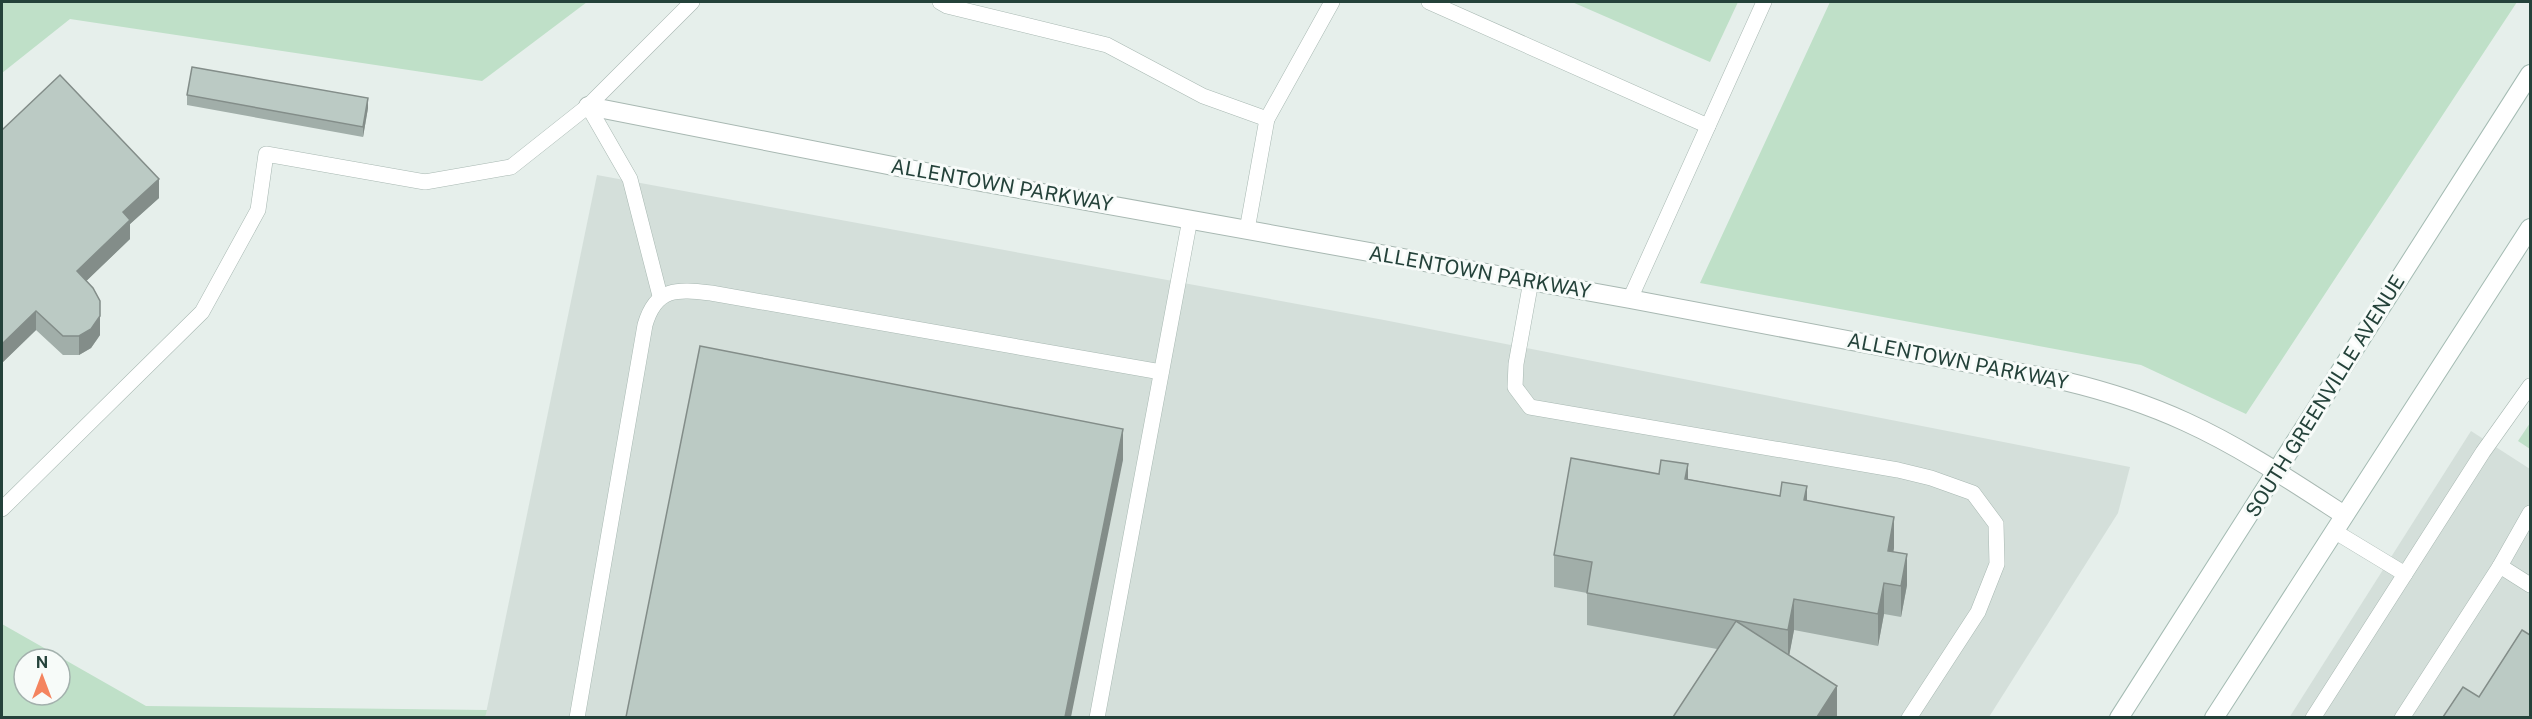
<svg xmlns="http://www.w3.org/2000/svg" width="2532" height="719" viewBox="0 0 2532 719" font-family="'Public Sans',sans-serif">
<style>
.built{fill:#d4dfda}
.green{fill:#bfe0c8;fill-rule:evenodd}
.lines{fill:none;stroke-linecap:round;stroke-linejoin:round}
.lane-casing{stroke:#a8b8b2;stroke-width:16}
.street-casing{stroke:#a8b8b2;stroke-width:20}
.secondary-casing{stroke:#a4bbb3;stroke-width:20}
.lane{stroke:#fff;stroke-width:15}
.street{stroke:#fff;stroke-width:18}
.secondary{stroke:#fff;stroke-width:18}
.wall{fill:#a1aea9}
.shaded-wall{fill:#838d89}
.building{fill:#bbcac4;stroke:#838d89;stroke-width:1.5}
.labels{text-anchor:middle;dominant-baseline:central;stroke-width:6;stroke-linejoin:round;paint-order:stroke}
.street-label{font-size:20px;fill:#24423a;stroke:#f7fbf9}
</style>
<rect width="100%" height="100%" fill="#e6efeb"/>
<!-- built -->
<g class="built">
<path d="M597,175l787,145 746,147 -12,46 -129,204 -1504,1z"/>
<path d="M2471,431l59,38v248l-241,1z"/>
</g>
<!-- green -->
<g class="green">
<path d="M2,2h585l-105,79 -412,-62 -68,54z"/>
<path d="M1572,2h166l-28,60z"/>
<path d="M1830,2h687l-271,412 -105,-49 -441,-82z"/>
<path d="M2530,423v26l-12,-8z"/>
<path d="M2,624l144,82 341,4 -2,8 -483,-1zM24,659h36v36h-36z"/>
</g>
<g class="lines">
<!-- lane casing -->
<g class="lane-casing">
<g id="lane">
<path d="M940,2l7,4 160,39 96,51 64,23"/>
<path d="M1429,2l279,124"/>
<path d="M588,106l42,73 30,117"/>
<path d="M1247,230l20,-111 65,-117"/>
<path d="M1531,281l-15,83 -1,23 15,20 368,63 33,8 42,15 23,31 1,40 -19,48 -69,106"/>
<path d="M1630,299l134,-297"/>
<path d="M2,509l200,-197 56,-102 8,-56 159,28 86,-15 77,-61 104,-104"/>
<path d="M2530,513l-30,53 30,19"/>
<path d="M2334,531l71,43"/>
<path d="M577,718l68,-393c11,-38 32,-36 66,-32l450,79"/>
<path d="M1097,718l93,-499"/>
<path d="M2313,718l170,-266 47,-66"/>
<path d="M2402,718l98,-152"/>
</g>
</g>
<!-- street casing -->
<g class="street-casing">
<path id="street" d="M588,106l310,61 732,132 434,82c42,10 83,23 122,41 55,25 107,60 158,93"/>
</g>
<!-- secondary casing -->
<g class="secondary-casing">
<g id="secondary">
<path d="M2119,718c138,-214 273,-430 411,-644"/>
<path d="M2214,718l316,-490"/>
</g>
</g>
<!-- lane -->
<use href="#lane" class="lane"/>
<!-- street -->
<use href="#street" class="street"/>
<!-- secondary -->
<use href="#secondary" class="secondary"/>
</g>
<!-- wall -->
<g class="wall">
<path d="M187,95l181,13 -5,29 -176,-32z"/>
<path d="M2,130l157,68 -29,26v15l-44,42 14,54 -9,13 -12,7h-16l-27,-25 -34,33z"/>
<path d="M1688,479l119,22 87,47 -1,4 14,33 -6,32 -17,-3 -6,32 -84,-16 -5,25 48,62 -120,-68 -130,-24v-32l-33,-6v-32z"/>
</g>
<!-- shaded-wall -->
<g class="shaded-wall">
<path d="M368,98v10l-5,29v-10z"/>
<path d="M159,179v19l-29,26v15l-53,51v-19l46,-59z"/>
<path d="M100,301v34l-9,13 -12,7v-19z"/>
<path d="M36,311v19l-34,33v-19z"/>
<path d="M1123,429v31l-52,257h-6z"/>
<path d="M1688,464v32l-3,-17z"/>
<path d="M1807,486v31l-3,-17z"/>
<path d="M1894,517v31l-6,34v-31z"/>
<path d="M1907,554v31l-6,32v-31z"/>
<path d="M1884,583v31l-6,32v-32z"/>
<path d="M1794,599v31l-6,32v-32z"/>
<path d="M1837,686v31h-20z"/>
</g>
<!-- building -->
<g class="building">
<path d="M192,67l176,31 -5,29 -176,-32z"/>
<path d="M60,75l99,104 -36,33 7,8 -53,51 16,17 7,13v15l-9,13 -12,7h-16l-27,-25 -34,33v-214z"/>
<path d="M700,346l423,83 -58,288h-439z"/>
<path d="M1571,458l88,16 2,-14 27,4 -3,15 95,17 2,-14 25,4 -3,14 90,17 -6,34 19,3 -6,32 -17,-3 -6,31 -84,-15 -6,31 -201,-37 5,-31 -38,-7z"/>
<path d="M1736,621l101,65 -20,31h-144z"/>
<path d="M2522,630l8,5v82h-87l20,-30 16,10z"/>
</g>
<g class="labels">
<!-- street labels -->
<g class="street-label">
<text transform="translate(1002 185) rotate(10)">ALLENTOWN PARKWAY</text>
<text transform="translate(1480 272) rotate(10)">ALLENTOWN PARKWAY</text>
<text transform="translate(1958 361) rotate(11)">ALLENTOWN PARKWAY</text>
<text transform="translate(2325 396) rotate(-58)">SOUTH GREENVILLE AVENUE</text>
</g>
</g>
<!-- border -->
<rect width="2532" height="719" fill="none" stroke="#24423a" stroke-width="6"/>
<!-- north arrow -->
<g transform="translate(42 677)"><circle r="28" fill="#f7fbf9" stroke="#a3b1ad" stroke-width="1.5"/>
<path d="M0-4.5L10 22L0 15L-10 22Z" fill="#f4845f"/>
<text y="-9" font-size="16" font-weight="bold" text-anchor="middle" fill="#24423a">N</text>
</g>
</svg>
